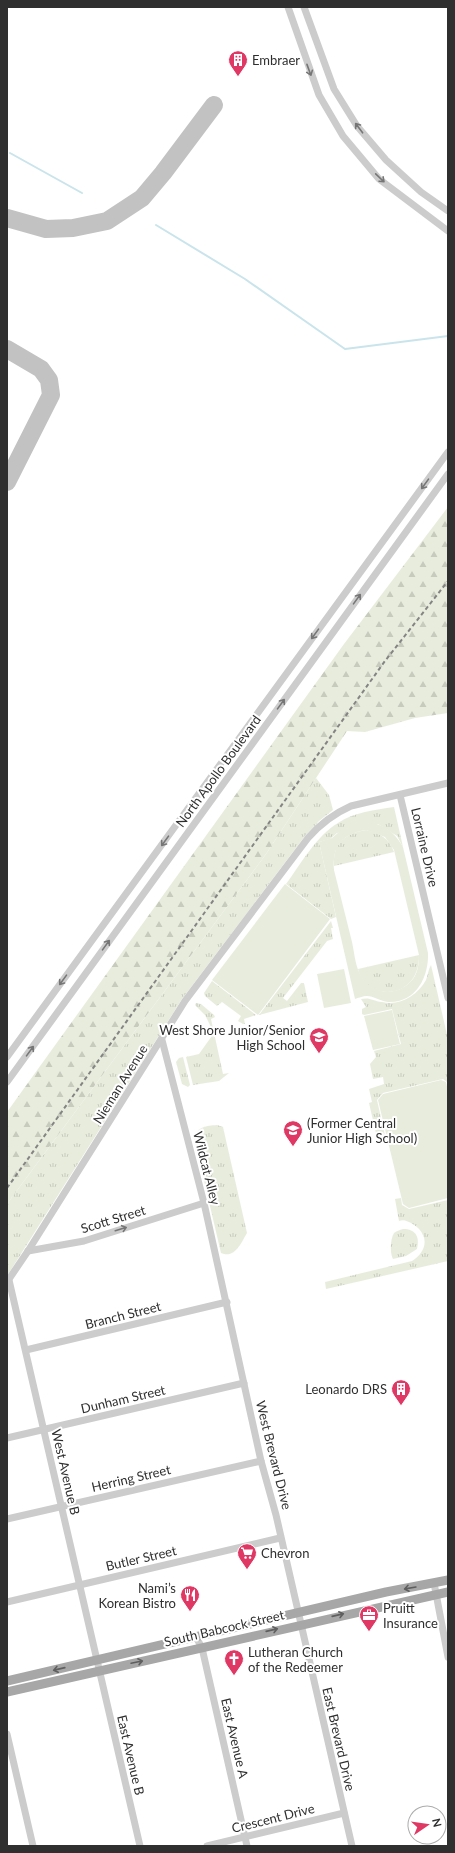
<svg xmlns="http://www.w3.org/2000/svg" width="455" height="1853" viewBox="0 0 455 1853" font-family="Lato,sans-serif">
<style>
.grass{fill:url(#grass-tufts)}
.forest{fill:url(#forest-firs)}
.green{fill:#e8ecdd;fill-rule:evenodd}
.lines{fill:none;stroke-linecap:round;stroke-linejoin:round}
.stream{stroke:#cae4eb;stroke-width:2}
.taxiway{stroke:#c2c2c2;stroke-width:18}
.minor{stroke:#ccc;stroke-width:7}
.major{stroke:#a7a7a7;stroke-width:9}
.rail{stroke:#848484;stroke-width:2;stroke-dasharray:4 3;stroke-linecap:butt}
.oneway{stroke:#767676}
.oneway2{stroke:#5f5f5f}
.labels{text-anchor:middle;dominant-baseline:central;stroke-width:4;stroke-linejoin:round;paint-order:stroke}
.poi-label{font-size:13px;fill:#2f2f2f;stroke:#fff;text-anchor:start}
.street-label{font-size:13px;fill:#2f2f2f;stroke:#fff}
</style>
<defs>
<pattern id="grass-tufts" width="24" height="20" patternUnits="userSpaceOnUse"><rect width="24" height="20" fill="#e8ecdd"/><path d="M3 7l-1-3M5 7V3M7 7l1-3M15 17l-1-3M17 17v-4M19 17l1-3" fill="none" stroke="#c7cbbe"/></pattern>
<pattern id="forest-firs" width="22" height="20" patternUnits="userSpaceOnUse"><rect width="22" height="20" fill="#e8ecdd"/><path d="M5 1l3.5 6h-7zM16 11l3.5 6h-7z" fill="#c7cbbe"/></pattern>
</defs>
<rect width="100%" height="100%" fill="#fff"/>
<!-- grass -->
<g class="grass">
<path d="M316,778l13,17 4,15 -14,11 -14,15 -123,163 -175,277v-72l259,-350z"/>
<path d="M394,807l9,40 -6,-11 -19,-12 -41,9 -7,6 -11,3 17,75 -5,2 -45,-35c15,-20 30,-48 52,-61 16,-11 37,-13 56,-16z"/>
<path d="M366,830c14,3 23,8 28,22l-60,14c-2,-23 12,-33 32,-36z"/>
<path d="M331,921l2,7h-2l2,11 -6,2 -44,57 4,3 14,-18h3l4,19 -49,13z"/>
<path d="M419,955c1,45 -53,48 -61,14z"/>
<path d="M431,965l17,74v47l-1,-4 -4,-3 -60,14 -6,7 9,40 -8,2 -9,-39 3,-1 -3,-13 15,-5 -1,-7 -10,2 -3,-15 6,-7 -2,-6 27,-7 -9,-35 -28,6 -2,-1v-5l4,-2 -5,-8c9,-2 12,2 21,3 18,4 35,-6 44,-22 2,-5 2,-10 5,-15z"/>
<path d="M212,981l44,34 -12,4 1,5h-2l-5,-3 3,-5 -19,-14 -5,4 -12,-10 -1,-3z"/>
<path d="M196,1003l5,1 13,11 1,2 -4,2 12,55 6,-1 -10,8 -26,4 -7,-28 13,-3 15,-21 -9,-18 -10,-10z"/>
<path d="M183,1057l7,28 -2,2 -6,-3 -6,-22 3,-4z"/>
<path d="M217,1125l6,2 24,106c-6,10 -12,26 -26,20l-27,-115c4,-12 12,-12 23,-13z"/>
<path d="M401,1198l1,7 7,4 39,-9v61l-122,28 -1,-7 87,-21c17,-11 17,-28 -1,-38 -4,-2 -7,-4 -12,-2l-4,-22z"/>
<path d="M403,1229c13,0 17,8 14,20l-11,7 -13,3c-3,-5 -3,-20 1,-26 2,-2 6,-3 9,-4z"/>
</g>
<!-- forest -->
<path class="forest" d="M448,507v206l-33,5 -50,14 -18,-1 -81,123 -259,350v-92l337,-468z"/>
<!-- green -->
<g class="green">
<path d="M366,821c18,4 28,10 37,26l25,106c1,24 -12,50 -40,49 -7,-1 -15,-6 -21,-6 -4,0 -9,2 -12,3l-36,-157 13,-4 14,-12 8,-4zM366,830l19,7 9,13 25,105c0,14 -3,26 -17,33 -16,9 -36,1 -43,-16 -4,-9 -5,-21 -7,-30 -6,-24 -12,-48 -18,-72 -2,-25 9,-36 32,-40z"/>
<path d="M285,884l45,35 -72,96 -46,-35z"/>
<path d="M344,969l7,34 -27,5 -7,-34z"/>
<path d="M392,1010l8,34 -27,6 -9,-34z"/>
<path d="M441,1080l5,2 2,9v107l-39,10 -6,-4 -25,-104 5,-6z"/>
</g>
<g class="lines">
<!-- stream -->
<g class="stream">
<path d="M10,153l72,40"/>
<path d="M156,225l89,54 100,70 103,-13"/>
</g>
<!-- taxiway -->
<g class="taxiway">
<path d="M7,218l39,11 27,-1 34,-7 35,-23 21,-25 51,-68"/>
<path d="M7,349l34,20 8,11 2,15 -44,87"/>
</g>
<!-- minor -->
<g class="minor">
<path d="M288,7l31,88 24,41 36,43 69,52"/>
<path d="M304,7l30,82 23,37 29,34 35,32 27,19"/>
<path d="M400,795l48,203"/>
<path d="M162,1040l42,163 57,258 15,54 76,331"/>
<path d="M7,1057l441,-605"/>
<path d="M7,1082l441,-608"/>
<path d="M28,1251l56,-10 120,-38"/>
<path d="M9,1280l131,566"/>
<path d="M7,1282l21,-31 157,-250 123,-163c13,-15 25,-24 43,-32l97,-23"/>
<path d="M26,1350l201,-48"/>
<path d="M7,1438l237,-55"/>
<path d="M7,1519l254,-58"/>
<path d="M434,1583l14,74"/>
<path d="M7,1602l273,-64"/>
<path d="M196,1637l6,11 45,198"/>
<path d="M7,1734l26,112"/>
<path d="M207,1846l137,-33"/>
</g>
<!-- major -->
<g class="major">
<path d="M7,1681l379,-89 62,-12"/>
<path d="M7,1692l441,-100"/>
</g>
<!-- rail -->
<path class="rail" d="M7,1188l378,-527 63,-80"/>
</g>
<!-- one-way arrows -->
<defs><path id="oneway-shaft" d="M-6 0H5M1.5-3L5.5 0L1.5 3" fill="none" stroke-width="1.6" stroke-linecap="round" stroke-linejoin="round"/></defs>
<g class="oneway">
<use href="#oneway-shaft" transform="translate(309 70) rotate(70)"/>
<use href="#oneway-shaft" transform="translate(359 128) rotate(-127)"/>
<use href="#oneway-shaft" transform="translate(380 178) rotate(44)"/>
<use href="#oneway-shaft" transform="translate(425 484) rotate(126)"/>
<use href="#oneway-shaft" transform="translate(357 599) rotate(-54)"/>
<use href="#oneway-shaft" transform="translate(315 634) rotate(126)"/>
<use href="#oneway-shaft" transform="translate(281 704) rotate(-54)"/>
<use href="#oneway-shaft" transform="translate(165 841) rotate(126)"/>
<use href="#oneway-shaft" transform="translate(106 945) rotate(-54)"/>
<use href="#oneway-shaft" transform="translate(63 980) rotate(126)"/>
<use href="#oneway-shaft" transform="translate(30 1051) rotate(-54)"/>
<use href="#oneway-shaft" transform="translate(121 1229) rotate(-17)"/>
</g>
<g class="oneway2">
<use href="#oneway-shaft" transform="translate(410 1588) rotate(170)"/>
<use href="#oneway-shaft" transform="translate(338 1615) rotate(-13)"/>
<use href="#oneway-shaft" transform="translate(272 1630) rotate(-13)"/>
<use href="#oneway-shaft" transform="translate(137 1662) rotate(-12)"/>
<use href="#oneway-shaft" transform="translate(59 1669) rotate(167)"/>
</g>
<!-- icons -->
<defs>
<g id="building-pin" transform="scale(1)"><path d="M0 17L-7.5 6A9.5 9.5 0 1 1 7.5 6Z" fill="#df3864" stroke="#fff"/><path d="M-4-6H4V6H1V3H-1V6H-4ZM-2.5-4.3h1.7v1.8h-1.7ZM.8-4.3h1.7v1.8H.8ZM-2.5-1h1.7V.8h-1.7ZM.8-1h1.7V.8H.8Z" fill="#fff"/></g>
<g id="school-pin" transform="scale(1)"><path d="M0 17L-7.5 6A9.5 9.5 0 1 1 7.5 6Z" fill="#df3864" stroke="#fff"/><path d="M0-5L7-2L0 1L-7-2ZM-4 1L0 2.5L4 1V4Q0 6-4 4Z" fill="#fff"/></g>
<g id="supermarket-pin" transform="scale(1)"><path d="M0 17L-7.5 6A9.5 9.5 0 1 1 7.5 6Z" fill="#df3864" stroke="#fff"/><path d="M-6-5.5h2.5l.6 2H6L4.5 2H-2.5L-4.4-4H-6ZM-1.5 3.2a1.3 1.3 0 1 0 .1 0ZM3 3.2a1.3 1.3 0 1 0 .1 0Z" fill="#fff"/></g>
<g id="restaurant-pin" transform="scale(1)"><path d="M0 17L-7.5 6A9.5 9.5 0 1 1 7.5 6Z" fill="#df3864" stroke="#fff"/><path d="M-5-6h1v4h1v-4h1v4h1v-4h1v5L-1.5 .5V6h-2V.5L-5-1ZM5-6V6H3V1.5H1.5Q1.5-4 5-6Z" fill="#fff"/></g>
<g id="office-pin" transform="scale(1)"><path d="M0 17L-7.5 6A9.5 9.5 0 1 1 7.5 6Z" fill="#df3864" stroke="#fff"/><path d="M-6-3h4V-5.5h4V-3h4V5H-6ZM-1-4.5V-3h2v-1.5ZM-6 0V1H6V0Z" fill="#fff"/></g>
<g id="church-pin" transform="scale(1)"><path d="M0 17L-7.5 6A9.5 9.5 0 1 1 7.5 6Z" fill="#df3864" stroke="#fff"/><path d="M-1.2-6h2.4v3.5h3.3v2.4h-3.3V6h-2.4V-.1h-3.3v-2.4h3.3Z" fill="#fff"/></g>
</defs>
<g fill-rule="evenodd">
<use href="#building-pin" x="238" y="60"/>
<use href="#school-pin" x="319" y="1037"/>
<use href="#school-pin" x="293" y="1130"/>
<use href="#building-pin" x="401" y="1389"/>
<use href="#supermarket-pin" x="247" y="1553"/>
<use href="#restaurant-pin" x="190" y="1595"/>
<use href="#office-pin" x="369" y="1615"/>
<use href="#church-pin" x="234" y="1659"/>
</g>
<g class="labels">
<!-- poi labels -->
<g class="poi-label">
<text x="252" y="60">Embraer</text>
<text x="305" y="1030" text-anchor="end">West Shore Junior/Senior<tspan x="305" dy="15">High School</tspan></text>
<text x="307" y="1123">(Former Central<tspan x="307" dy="15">Junior High School)</tspan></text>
<text x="387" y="1389" text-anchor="end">Leonardo DRS</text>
<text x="261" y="1553">Chevron</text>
<text x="176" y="1588" text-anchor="end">Nami’s<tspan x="176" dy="15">Korean Bistro</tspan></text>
<text x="383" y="1608">Pruitt<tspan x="383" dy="15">Insurance</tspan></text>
<text x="248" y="1652">Lutheran Church<tspan x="248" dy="15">of the Redeemer</tspan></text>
</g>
<!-- street labels -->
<g class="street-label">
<text transform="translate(218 771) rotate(-54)">North Apollo Boulevard</text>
<text transform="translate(425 847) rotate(77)">Lorraine Drive</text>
<text transform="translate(120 1084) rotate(-58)">Nieman Avenue</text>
<text transform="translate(207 1168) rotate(76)">Wildcat Alley</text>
<text transform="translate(113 1219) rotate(-17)">Scott Street</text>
<text transform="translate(123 1315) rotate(-14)">Branch Street</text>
<text transform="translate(123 1399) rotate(-13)">Dunham Street</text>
<text transform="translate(274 1455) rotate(76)">West Brevard Drive</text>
<text transform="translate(66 1472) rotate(77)">West Avenue B</text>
<text transform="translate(131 1478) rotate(-13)">Herring Street</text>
<text transform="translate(141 1558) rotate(-13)">Butler Street</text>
<text transform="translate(224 1628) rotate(-13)">South Babcock Street</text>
<text transform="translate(235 1738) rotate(77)">East Avenue A</text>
<text transform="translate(339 1739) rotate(77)">East Brevard Drive</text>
<text transform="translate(131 1755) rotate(77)">East Avenue B</text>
<text transform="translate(273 1818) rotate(-14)">Crescent Drive</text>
</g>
</g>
<!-- border -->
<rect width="455" height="1853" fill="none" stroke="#2f2f2f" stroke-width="16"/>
<!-- north arrow -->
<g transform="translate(427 1825) rotate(77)"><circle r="19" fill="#ffffff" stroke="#acacac"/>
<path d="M0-3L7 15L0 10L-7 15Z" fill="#df3864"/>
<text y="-6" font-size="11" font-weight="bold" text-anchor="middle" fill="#2f2f2f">N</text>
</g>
</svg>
